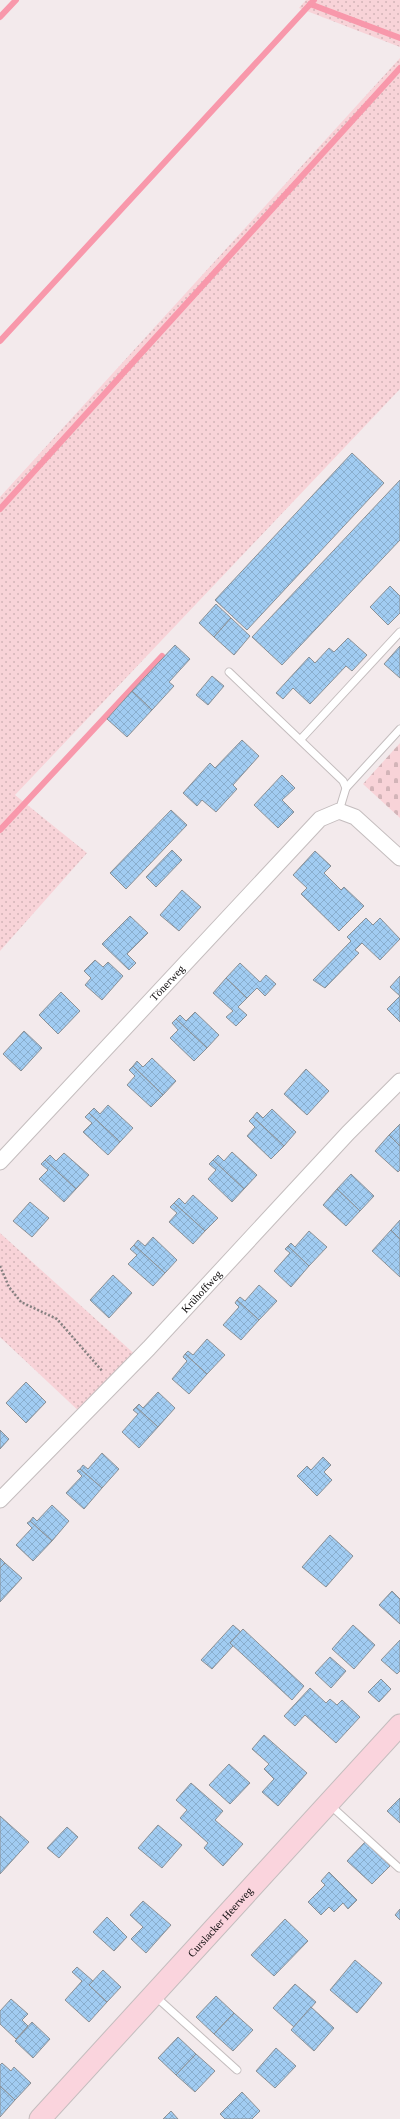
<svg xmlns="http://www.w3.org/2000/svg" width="400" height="2119" viewBox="0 0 400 2119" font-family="'Times New Roman',serif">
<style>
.green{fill:url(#green-dots)}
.cemetery{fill:url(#cemetery-stones)}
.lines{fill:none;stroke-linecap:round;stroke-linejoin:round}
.stream{stroke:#f898ab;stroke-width:6}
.building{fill:url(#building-cross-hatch);stroke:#8b9095}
.lane-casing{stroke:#c4bdbe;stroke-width:9}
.street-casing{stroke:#c4bdbe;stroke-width:17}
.secondary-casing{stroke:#c4bdbe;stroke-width:23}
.path{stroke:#868081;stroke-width:2.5;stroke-dasharray:2 2;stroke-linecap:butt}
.lane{stroke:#fff;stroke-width:7}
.street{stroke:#fff;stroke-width:15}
.secondary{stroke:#fad4dd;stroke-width:21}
.labels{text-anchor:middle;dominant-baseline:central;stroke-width:3;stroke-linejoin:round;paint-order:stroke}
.street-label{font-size:11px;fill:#0e0b0c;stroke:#fff}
</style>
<defs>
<pattern id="green-dots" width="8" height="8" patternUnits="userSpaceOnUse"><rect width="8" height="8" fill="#f8d3d8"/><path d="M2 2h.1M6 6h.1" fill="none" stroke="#d3b4b8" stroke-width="1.8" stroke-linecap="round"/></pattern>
<pattern id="cemetery-stones" width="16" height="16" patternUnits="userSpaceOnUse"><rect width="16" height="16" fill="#f8d3d8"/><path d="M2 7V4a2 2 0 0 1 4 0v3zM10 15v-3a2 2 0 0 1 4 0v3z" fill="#d3b4b8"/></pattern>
<pattern id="building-cross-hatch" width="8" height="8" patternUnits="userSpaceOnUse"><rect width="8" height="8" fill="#a1ccf2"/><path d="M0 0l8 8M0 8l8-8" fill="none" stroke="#89aece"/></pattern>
</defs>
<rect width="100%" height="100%" fill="#f3eaec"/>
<!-- green -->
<g class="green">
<path d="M306,0h94v47l-101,-39z"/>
<path d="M400,58v331l-385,406 72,58 -87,98v-454z"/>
<path d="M0,1233l139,125 -56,57 -83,-78z"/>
</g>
<!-- cemetery -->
<path class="cemetery" d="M400,743v75l-37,-34z"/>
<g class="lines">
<!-- stream -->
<g class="stream">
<path d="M310,4l90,34"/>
<path d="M0,17l16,-17"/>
<path d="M0,341l314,-341"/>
<path d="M0,509l400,-441"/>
<path d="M0,830l162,-174"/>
</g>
</g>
<!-- building -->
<g class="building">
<path d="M352,453l32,30 -137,147 -32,-30z"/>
<path d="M400,480v60l-118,125 -30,-28z"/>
<path d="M390,586l10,10v17l-12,12 -18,-18z"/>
<path d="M216,604l15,14 -17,19 -15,-14z"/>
<path d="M231,618l19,18 -16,19 -20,-18z"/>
<path d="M348,638l19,17 -15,16 -6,-5 -36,38 -17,-16 -10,11 -7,-6 33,-36 6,6 14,-15 5,4z"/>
<path d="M175,645l15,14 -21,23 5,4 -22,24 -20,-19z"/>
<path d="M400,646v32l-16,-14z"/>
<path d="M212,676l12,10 -16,19 -12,-10z"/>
<path d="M132,691l20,19 -25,27 -20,-18z"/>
<path d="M242,740l17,16 -26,29 4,4 -21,23 -14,-12 -5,6 -14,-13 27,-30 5,5z"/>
<path d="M282,775l13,13 -13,12 12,12 -16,16 -24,-23z"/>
<path d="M171,810l16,15 -61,64 -16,-16z"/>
<path d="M172,850l10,10 -26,27 -10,-10z"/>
<path d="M315,851l16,15 -7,7 17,17 3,-3 20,19 -25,25 -38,-37 6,-6 -14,-13z"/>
<path d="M182,890l19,17 -22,24 -19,-16z"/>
<path d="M130,916l18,17 -21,21 9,9 -7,7 -27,-26z"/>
<path d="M366,918l7,7 7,-7 20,21 -20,21 -18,-17 -7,7 4,3 -34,35 -12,-8 38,-39 -4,-4z"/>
<path d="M95,960l8,7 5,-5 15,14 -21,24 -17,-15 6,-7 -7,-7z"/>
<path d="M240,963l20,19 6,-7 10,9 -11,12 -8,-8 -10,10 -21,-20z"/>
<path d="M400,976v46l-13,-13 13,-13 -10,-9z"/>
<path d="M226,978l21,20 -9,9 9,8 -11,11 -10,-9 7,-6 -20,-18z"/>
<path d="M61,992l19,19 -22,23 -19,-19z"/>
<path d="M195,1012l24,23 -12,13 -31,-29 4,-4 6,6z"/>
<path d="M176,1019l31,29 -13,13 -24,-23 8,-8 -6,-7z"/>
<path d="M24,1031l18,17 -21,23 -18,-17z"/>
<path d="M152,1058l24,23 -13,14 -30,-29 4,-5 6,6z"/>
<path d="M133,1066l30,29 -12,12 -24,-22 8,-9 -6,-6z"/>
<path d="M306,1069l23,22 -22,24 -23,-21z"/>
<path d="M108,1105l25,23 -13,14 -31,-29 5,-5 6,6z"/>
<path d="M272,1109l24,23 -12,14 -31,-29 4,-5 6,6z"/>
<path d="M89,1113l31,29 -12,13 -25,-23 9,-9 -7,-6z"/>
<path d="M253,1117l31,29 -13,13 -24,-23 8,-9 -6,-6z"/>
<path d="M400,1124v22l-11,-11z"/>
<path d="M389,1135l11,11v24l-2,2 -23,-21z"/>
<path d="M232,1152l25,23 -13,14 -31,-29 5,-5 6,6z"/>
<path d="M64,1153l25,22 -13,14 -31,-29 5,-5 6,6z"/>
<path d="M45,1160l31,29 -12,13 -25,-23 9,-9 -7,-6z"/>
<path d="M213,1160l31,29 -12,13 -24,-23 8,-9 -7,-6z"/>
<path d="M351,1174l23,22 -14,15 -23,-22z"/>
<path d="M337,1189l23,22 -14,15 -23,-21z"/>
<path d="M193,1195l25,23 -13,13 -31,-28 5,-5 6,6z"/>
<path d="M30,1202l19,16 -17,19 -19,-16z"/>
<path d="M174,1203l31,28 -12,13 -24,-22 8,-9 -7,-6z"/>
<path d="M400,1220v19l-9,-9z"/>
<path d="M391,1230l9,9v38l-28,-26z"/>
<path d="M309,1231l18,16 -18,19 -21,-20 3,-3 4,4z"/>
<path d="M153,1237l24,23 -12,13 -31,-28 4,-5 7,6z"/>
<path d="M134,1245l31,28 -12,13 -25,-22 9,-9 -7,-6z"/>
<path d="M288,1246l21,20 -18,21 -17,-16 16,-18 -5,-4z"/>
<path d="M113,1275l19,18 -23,25 -19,-18z"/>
<path d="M259,1285l18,16 -18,19 -22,-20 3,-3 5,4z"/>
<path d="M237,1300l22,20 -18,20 -18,-15 16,-18 -4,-4z"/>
<path d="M207,1339l18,16 -18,19 -22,-20 3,-3 5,4z"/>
<path d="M185,1354l22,20 -18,20 -17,-15 15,-18 -4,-4z"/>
<path d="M26,1382l20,20 -20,21 -20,-20z"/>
<path d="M158,1392l17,16 -17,19 -22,-20 3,-3 4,4z"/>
<path d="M136,1407l22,20 -19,21 -17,-16 16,-18 -5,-4z"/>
<path d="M0,1430l9,9 -9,10z"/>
<path d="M102,1453l17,16 -17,19 -22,-19 3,-4 5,4z"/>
<path d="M323,1457l8,8 -7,7 8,8 -15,16 -20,-20 10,-10 4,4z"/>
<path d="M80,1469l22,19 -18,21 -18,-16 16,-17 -5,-5z"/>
<path d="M52,1505l17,16 -17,20 -22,-20 3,-4 4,4z"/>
<path d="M30,1521l22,20 -19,20 -17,-16 16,-17 -5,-5z"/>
<path d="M330,1535l23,21 -27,31 -24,-20z"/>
<path d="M0,1558l5,5 -5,5z"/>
<path d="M5,1563l17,15 -22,24v-34z"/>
<path d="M392,1591l8,8v25l-21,-19z"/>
<path d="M233,1625l8,7 -11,11 3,3 -21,23 -11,-9z"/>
<path d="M353,1625l22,20 -21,24 -22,-20z"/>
<path d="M243,1629l61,57 -12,14 -62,-57z"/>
<path d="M400,1640v31l-3,3 -16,-14z"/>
<path d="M330,1657l16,14 -15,17 -16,-15z"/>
<path d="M381,1679l10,10 -12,13 -11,-10z"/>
<path d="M310,1688l16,15 4,-4 7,6 5,-5 18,17 -24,26 -31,-28 -10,11 -11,-10z"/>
<path d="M264,1735l43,38 -29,33 -16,-14 12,-13 -10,-10 5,-5 -17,-15z"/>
<path d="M229,1764l21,19 -20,21 -21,-19z"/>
<path d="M191,1783l32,28 -8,9 28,24 -20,22 -19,-18 4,-5 -28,-25 7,-8 -11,-10z"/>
<path d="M400,1798v25l-13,-12z"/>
<path d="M0,1816l29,26 -29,32z"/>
<path d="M158,1825l24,20 -20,23 -24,-20z"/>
<path d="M67,1827l11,10 -19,21 -12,-10z"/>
<path d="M365,1842l25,24 -18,18 -25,-23z"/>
<path d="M329,1872l28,28 -9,9 -5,-6 -9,9 -5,-5 -8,8 -13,-13 17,-17 -4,-4z"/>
<path d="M143,1901l28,24 -25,28 -15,-14 12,-12 -13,-12z"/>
<path d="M400,1909v11l-5,-5z"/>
<path d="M107,1917l20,20 -13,14 -21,-19z"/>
<path d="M285,1919l23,22 -34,35 -23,-21z"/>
<path d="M355,1960l27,23 -25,30 -27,-23z"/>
<path d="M77,1967l16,14 -4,4 18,17 -18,20 -24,-22 17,-19 -10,-9z"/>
<path d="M103,1970l18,17 -14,15 -18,-17z"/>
<path d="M295,1984l21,18 -22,25 -21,-19z"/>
<path d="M216,1996l18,17 -20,21 -18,-17z"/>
<path d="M11,1999l17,15 -6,6 6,6 -12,13 -16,-15v-13z"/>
<path d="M311,2007l23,21 -20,23 -23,-21z"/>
<path d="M234,2013l19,17 -20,21 -19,-17z"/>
<path d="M32,2022l18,17 -17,19 -18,-17z"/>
<path d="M178,2037l18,17 -20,21 -18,-17z"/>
<path d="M276,2048l20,18 -21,22 -19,-17z"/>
<path d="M196,2054l19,17 -20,21 -19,-17z"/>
<path d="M2,2063l9,8 3,-4 17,16 -16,17 -15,-14v-21z"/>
<path d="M0,2086l15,14 -15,17z"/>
<path d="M242,2092l18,19 -8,8h-27l-5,-5z"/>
<path d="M171,2111l7,8h-15z"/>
</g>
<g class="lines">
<!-- lane casing -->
<g class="lane-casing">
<g id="lane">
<path d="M229,672l114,109 3,7 -7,23"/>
<path d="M301,739l99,-107"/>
<path d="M346,788l54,-59"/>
<path d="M330,1805l69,63"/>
<path d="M155,1996l82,74"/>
</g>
</g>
<!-- street casing -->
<g class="street-casing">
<g id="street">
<path id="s1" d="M0,1162l320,-343 19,-8 16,6 45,41"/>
<path id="s2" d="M0,1500l149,-152 199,-215 52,-52"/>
</g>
</g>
<!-- secondary casing -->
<g class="secondary-casing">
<g id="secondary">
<path id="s3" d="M40,2119l360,-394"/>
</g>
</g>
<!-- path -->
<path class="path" d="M0,1266l9,21 12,15 36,17 46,53"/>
<!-- lane -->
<use href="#lane" class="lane"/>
<!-- street -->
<use href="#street" class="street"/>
<!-- secondary -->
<use href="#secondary" class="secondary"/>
</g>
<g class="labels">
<!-- street labels -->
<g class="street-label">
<text stroke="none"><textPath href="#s1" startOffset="245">Tönerweg</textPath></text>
<text stroke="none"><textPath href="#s2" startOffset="290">Krühoffweg</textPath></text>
<text stroke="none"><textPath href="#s3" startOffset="267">Curslacker Heerweg</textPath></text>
</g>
</g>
</svg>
